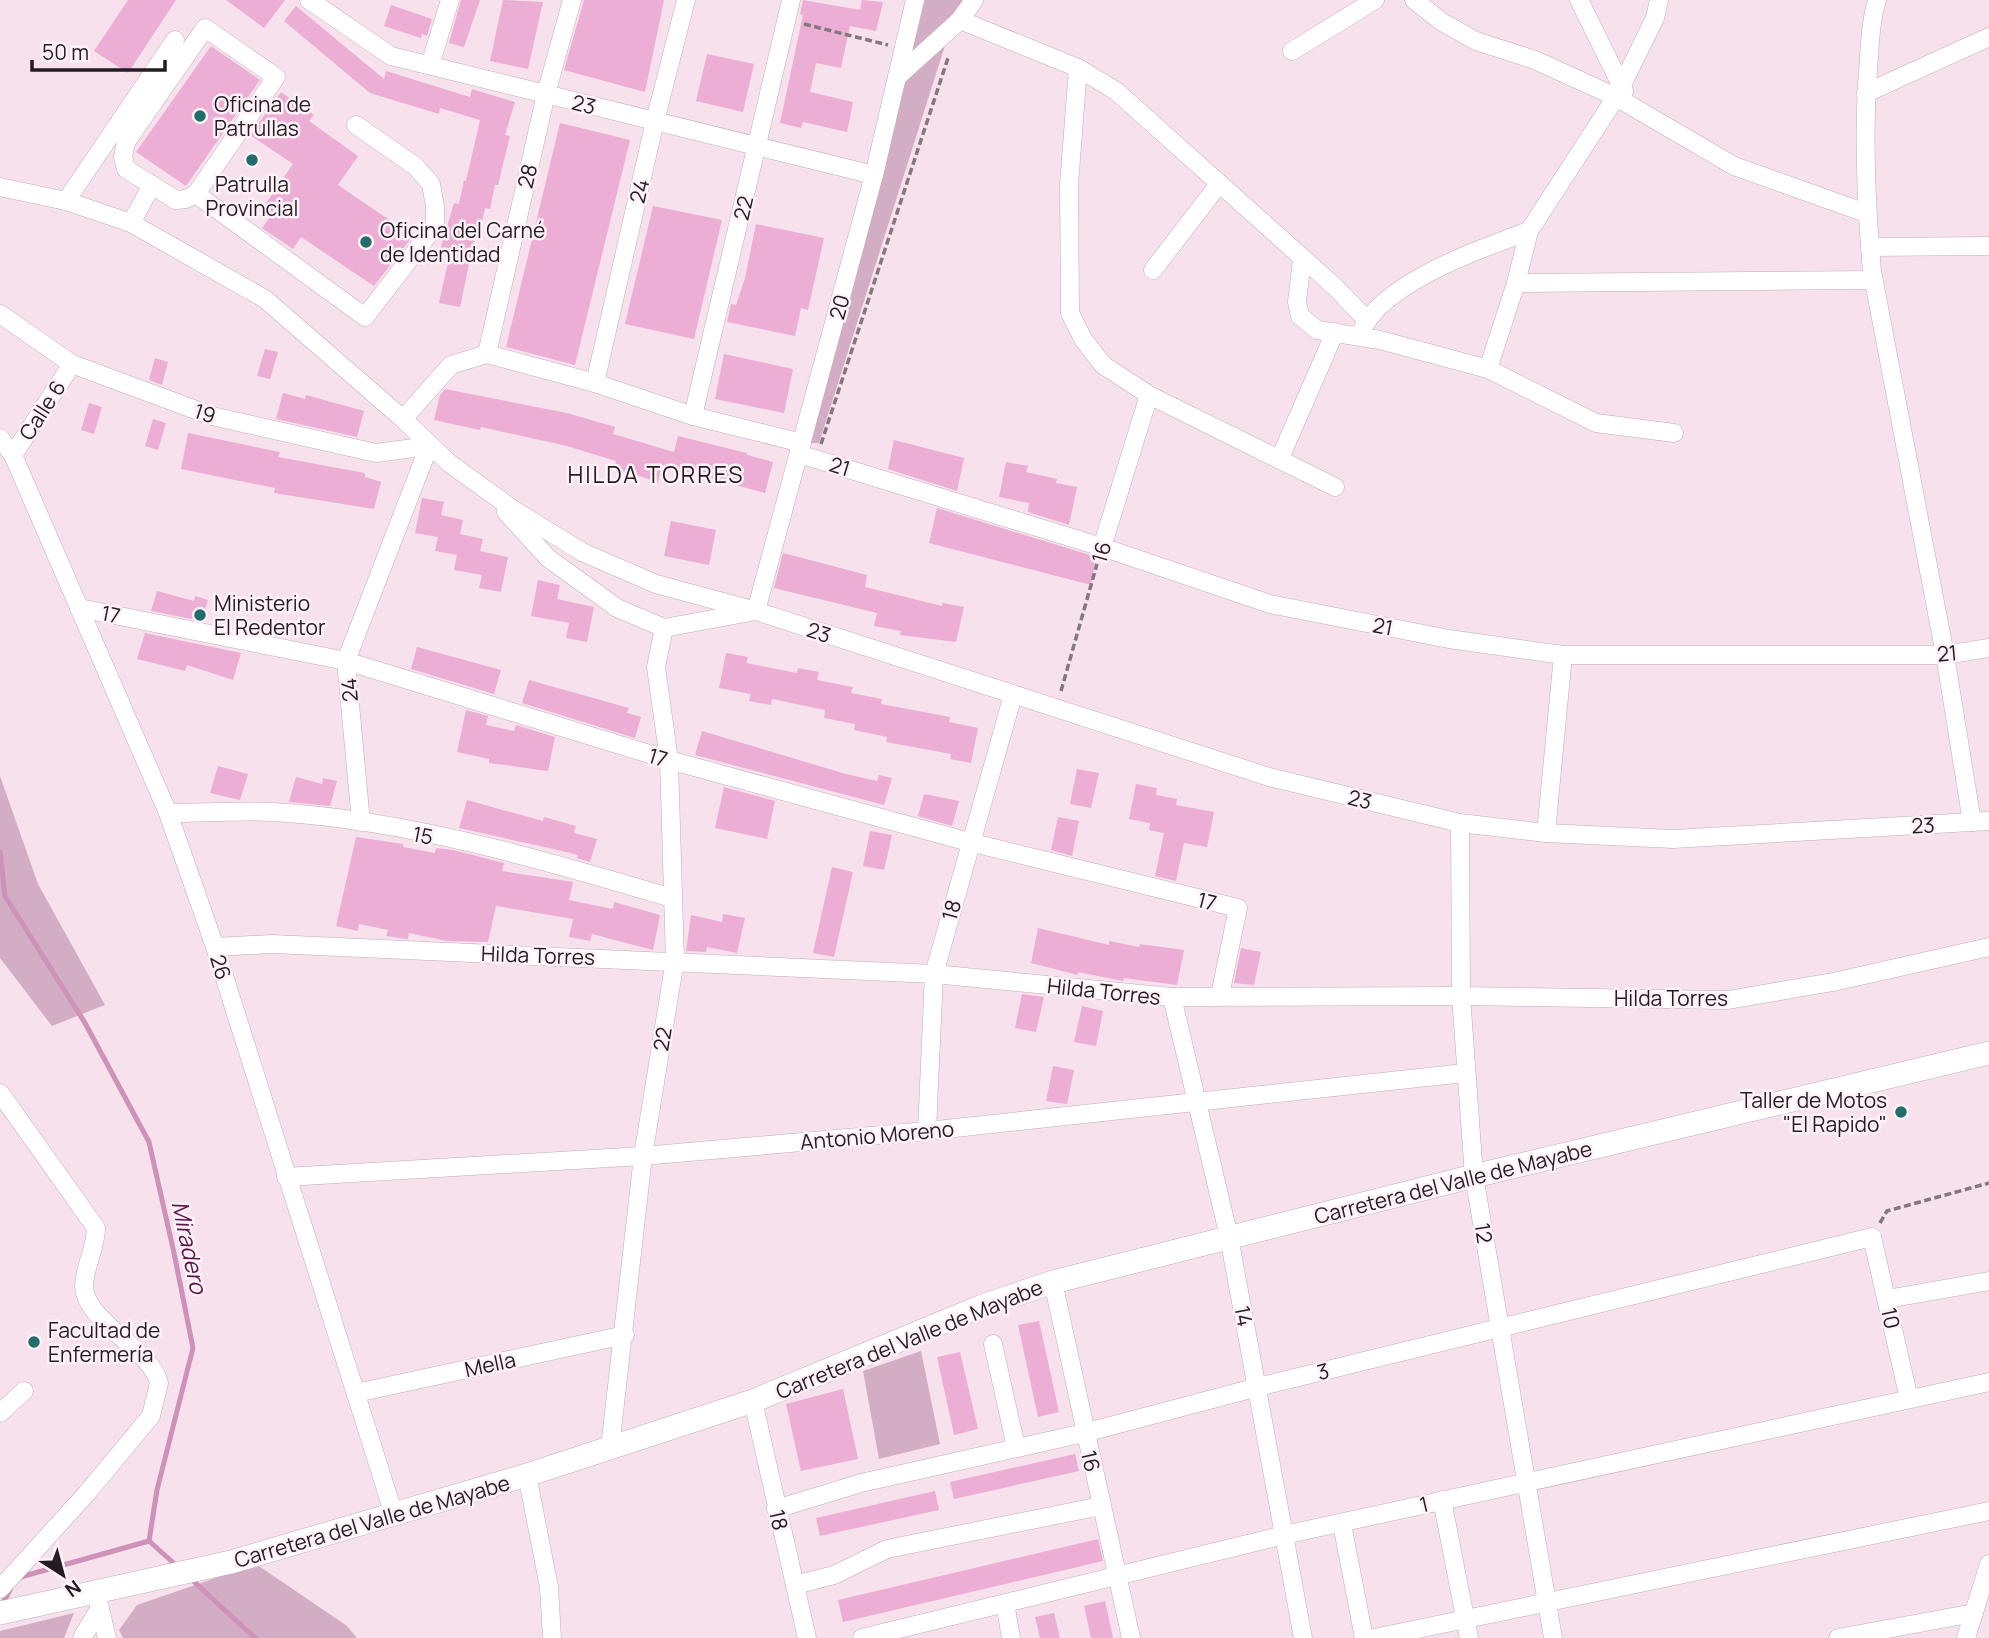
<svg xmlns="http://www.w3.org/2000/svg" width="1989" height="1638" viewBox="0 0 1989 1638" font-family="Manrope,sans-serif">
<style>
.green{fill:#d3adc4}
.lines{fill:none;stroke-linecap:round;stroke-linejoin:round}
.stream{stroke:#ce91b7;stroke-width:5}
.building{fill:#ecaed4}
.minor-casing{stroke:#c0acb8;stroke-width:19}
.major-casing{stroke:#c0acb8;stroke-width:24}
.path{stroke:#84777e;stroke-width:3.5;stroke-dasharray:7 3.5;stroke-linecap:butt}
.minor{stroke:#fff;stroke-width:18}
.major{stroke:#fff;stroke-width:23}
.poi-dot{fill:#226d6b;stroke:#fef1f8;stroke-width:2.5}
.labels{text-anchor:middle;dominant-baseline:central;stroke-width:5;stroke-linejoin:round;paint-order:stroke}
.poi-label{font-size:21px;fill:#231c20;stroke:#fef1f8;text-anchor:start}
.street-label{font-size:21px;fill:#231c20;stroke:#fef1f8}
.neighbourhood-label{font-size:23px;letter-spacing:2px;fill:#231c20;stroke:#fef1f8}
.water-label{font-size:23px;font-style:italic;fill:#5c1547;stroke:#fef1f8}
</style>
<rect width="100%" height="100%" fill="#f6e1ed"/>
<!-- green -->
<g class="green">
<path d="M925,0h38l-8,14 -136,429h-8z"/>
<path d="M0,776l38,108 67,121 -53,21 -52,-68z"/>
<path d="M921,1351l19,93 -61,15 -16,-88z"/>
<path d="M256,1564l91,62 10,12h-234l-4,-8 18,-25z"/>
<path d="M74,1613l-10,25h-64v-7z"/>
</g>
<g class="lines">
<!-- stream -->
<g class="stream">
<path d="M0,852l5,44 80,127 64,119 25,111 19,95 -36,142 -8,51"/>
<path d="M149,1541l29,26"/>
<path d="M17,1578l132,-37"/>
<path d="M190,1578l65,60"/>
<path d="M2,1605l10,-19"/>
</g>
</g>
<!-- building -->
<g class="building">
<path d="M128,0h48l-48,73 -34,-22z"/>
<path d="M226,0h59l-21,28z"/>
<path d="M461,0h19l-16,47 -15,-4z"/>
<path d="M503,0l40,2 -15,67 -38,-8z"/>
<path d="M584,0h80l-19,92 -81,-22z"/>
<path d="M803,0l57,10 2,-10 21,2 -7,29 -26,-5 -9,42 -25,-5 -6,29 43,10 -6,30 -44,-10 -2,6 -21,-5 23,-108 -3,-1z"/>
<path d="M391,5l41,14 -5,17 -5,-2 -1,4 -37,-12z"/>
<path d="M296,6l88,73 2,-8 84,26 2,-8 43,13 -10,33 5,1 -12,49h-3l-5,24 -5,-1 -5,24 -4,-1 -16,76 -21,-4 11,-50 -10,-3 14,-47 5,1 5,-24 2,1 14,-61 -40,-12 -1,6 -69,-21 -86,-72z"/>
<path d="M211,46l49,34 -74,106 -50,-34z"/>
<path d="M707,54l47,10 -11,48 -47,-11z"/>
<path d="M281,92l33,23 -5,6 49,35 -20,29 75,51 -39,50 -73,-49 -8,12 -31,-21 11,-15 -9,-7 29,-42 -43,-29z"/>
<path d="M560,123l70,17 -55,225 -69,-18z"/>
<path d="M653,206l69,14 -28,119 -69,-15z"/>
<path d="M756,224l68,14 -16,72 -7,-2 -6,28 -68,-14 4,-18 5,1 9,-27z"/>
<path d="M265,349l13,3 -8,27 -13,-3z"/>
<path d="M724,354l69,15 -9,44 -69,-14z"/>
<path d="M155,358l13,4 -6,23 -13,-5z"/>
<path d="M445,389l122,24 48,14 -2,7 61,18 4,-16 69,17v2l26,7 -8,31 -103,-28 -4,17 -44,-14 2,-7 -49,-15 -86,-19 -1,3 -46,-10 6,-25z"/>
<path d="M283,393l22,6 1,-4 58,16 -7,26 -81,-18z"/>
<path d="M89,403l13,4 -8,27 -13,-4z"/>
<path d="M153,419l13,4 -8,27 -13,-4z"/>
<path d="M188,433l92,19 -2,5 87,16v4l16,5 -7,27 -100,-16 1,-5 -94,-19z"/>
<path d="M894,440l70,18 -7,33 -69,-22z"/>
<path d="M1006,462l22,4 -2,6 31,7 -1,4 21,4 -8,38 -41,-13 1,-9 -30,-6z"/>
<path d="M422,498l22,4 -3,13 22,5 -3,14 23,5 -3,12 28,6 -7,35 -22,-4 3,-13 -28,-5 3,-15 -22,-4 3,-14 -23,-4z"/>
<path d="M937,508l159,49 -5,28 -162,-42z"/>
<path d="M671,521l45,9 -7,35 -45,-9z"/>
<path d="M783,553l84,22 -2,12 77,19v-3l22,4 -8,35 -56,-7 1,-4 -27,-5 3,-13 -103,-25z"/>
<path d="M538,580l22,5 -3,14 37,8 -7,35 -21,-4 3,-15 -38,-7z"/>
<path d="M157,591l37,10 1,-5 13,4 -6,21 -51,-10z"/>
<path d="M145,633l96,20 -8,27 -46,-15 -2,6 -48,-12z"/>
<path d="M417,647l84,23 -7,24 -83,-25z"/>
<path d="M726,653l22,4 -2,6 51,10 1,-5 21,4 -2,8 36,7 -2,6 31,6 -1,5 69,13 -1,5 29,6 -7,35 -21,-4 1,-5 -65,-12 1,-5 -33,-7 1,-6 -31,-6 1,-8 -53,-11 -1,6 -22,-4 2,-7 -32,-6z"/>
<path d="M529,680l100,28 -2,5 14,4 -6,21 -113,-35z"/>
<path d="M466,710l22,6 -2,9 28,6 2,-6 39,12 -7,34 -59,-8v-4l-32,-7z"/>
<path d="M702,731l144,43 31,7 2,-6 13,3 -8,27 -189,-50z"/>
<path d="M218,766l30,8 -8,26 -30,-7z"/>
<path d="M1077,769l22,4 -8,35 -21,-4z"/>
<path d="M296,777l26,7 1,-6 14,3 -7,25 -41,-4z"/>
<path d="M1136,784l21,4 -1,7 21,4 -1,6 38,7 -7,35 -23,-4 -8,38 -21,-5 9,-43 -15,-3 1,-7 -21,-4z"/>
<path d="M724,787l51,14 -8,38 -52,-11z"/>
<path d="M924,794l35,7 -7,25 -34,-10z"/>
<path d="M467,800l76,21 1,-4 32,9 -2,7 23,6 -7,23 -13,-4 1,-3 -29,-7 -90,-20z"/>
<path d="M1058,817l21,4 -7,35 -21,-6z"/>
<path d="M870,831l22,4 -8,35 -21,-4z"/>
<path d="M356,837l47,7v3l32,6 1,-5 17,2 51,13 -2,8 71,11 -4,18 44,9 1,-7 46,13 -7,35 -61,-16 -2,7 -21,-4 4,-18 -77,-13 -8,36 -41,-1 -38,-8 -1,6 -9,-1 -13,-2 2,-6 -29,-6 -1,7 -22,-5z"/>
<path d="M832,867l21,5 -19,85 -21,-4z"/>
<path d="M723,914l22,4 -8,35 -30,-6 -1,5 -20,-1 5,-36 31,7z"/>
<path d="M1038,928l71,17v-4l30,6 1,-3 44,6 -7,35 -53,-7 -1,3 -45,-9v3l-47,-12z"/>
<path d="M1241,948l20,4 -7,33 -20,-2z"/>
<path d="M1022,994l22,3 -8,35 -21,-4z"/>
<path d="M1082,1006l21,5 -7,35 -22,-4z"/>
<path d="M1053,1066l21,4 -7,34 -21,-3z"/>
<path d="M1039,1321l20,91 -21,5 -20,-92z"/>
<path d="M960,1352l18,77 -24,6 -17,-78z"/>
<path d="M843,1389l15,70 -57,12 -15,-67z"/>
<path d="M1075,1454l4,17 -125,28 -4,-17z"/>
<path d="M935,1491l4,19 -119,26 -4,-18z"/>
<path d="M1098,1539l5,22 -260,61 -5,-22z"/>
<path d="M1105,1601l8,37h-22l-7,-32z"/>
<path d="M1054,1613l6,25h-20l-5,-21z"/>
</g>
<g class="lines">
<!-- minor casing -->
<g class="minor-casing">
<g id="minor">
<path d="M309,0l82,56 483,119"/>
<path d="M1414,0l28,22 34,19 59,19 81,37 118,69 132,47"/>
<path d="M1579,0l45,91"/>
<path d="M1877,0c-7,23 -7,46 -9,70 -5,67 -2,134 4,201l73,384 27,167"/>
<path d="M960,20l118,48 38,23 218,195 33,34"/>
<path d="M205,28l71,49 -80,117 -10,5 -10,1 -50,-31 -3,-12 3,-15z"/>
<path d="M1292,51l83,-51"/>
<path d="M430,65l20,-65"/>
<path d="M1078,68l-9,117 1,128 13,26 20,26 46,30 186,92"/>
<path d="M897,77l63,-57 14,-20"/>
<path d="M1866,93l123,-56"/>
<path d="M0,187l66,14 65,22 134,76 138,120 46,44 65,47 68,42 74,32 100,27 513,166 191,46 86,10 127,6 316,-18"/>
<path d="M196,194l169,123 70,-91v-20l-4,-22 -16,-18 -59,-41"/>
<path d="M66,201l109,-161"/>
<path d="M131,223l21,-38"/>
<path d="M1870,247l119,-1"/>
<path d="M1302,260l-5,42 3,14 17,14 63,10 108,29 108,54 78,10"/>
<path d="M1153,270l66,-86"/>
<path d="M1516,283l357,-3"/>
<path d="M0,314l72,50 140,52 164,37 53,-7"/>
<path d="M1362,330c22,-48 120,-82 167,-99"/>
<path d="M487,354l59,-260 26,-94"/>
<path d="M1488,369l28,-86 13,-52 87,-134 39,-79 4,-18"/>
<path d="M595,383l60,-262 31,-121"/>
<path d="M693,416l98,-416"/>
<path d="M403,419l48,-54 36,-11 108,29 98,33 109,27"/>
<path d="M0,438l13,17 155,358 47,134 179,568"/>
<path d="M799,454l303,93 168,57 179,35 114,16h382l44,-7"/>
<path d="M13,455l59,-91"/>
<path d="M1280,458l55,-126"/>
<path d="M506,512l42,46 69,50 47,20 92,-17 118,-436 41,-175"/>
<path d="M1102,547l47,-152"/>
<path d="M79,608l267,53 323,99 300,82 269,66 -18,87"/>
<path d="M168,813c35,0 71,-3 106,-1 134,8 270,48 398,86"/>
<path d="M361,822l-15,-161 83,-215"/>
<path d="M1460,823l1,173 13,180 79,462"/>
<path d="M1546,833l17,-178"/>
<path d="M215,947l57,-3 662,30 238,23 289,-1 267,4 105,-18 156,-35"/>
<path d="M1172,997l57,240 74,401"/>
<path d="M0,1093l96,135c0,20 -12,39 -12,59 2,35 67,62 75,96l-8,33 -64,77 -87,96"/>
<path d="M927,1131l7,-157 79,-279"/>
<path d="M286,1177l357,-21 284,-25 538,-58"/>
<path d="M1053,1282l78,356"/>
<path d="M1887,1299l102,-18"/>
<path d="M993,1344l23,103"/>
<path d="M356,1393l269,-58"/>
<path d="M753,1401l54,237"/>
<path d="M0,1413l24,-22"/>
<path d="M610,1448l33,-292 32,-196 -6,-200 -13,-93 8,-39"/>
<path d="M527,1475l22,112 3,51"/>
<path d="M1442,1500l27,138"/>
<path d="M776,1509l85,-26 223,-50 174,-46 614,-150 37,162"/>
<path d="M1342,1524l22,114"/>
<path d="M795,1585l39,-10 53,-26 214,-43"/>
<path d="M96,1593l11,45"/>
<path d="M1005,1603l6,35"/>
<path d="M82,1638l18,-30"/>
<path d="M862,1638l422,-103 705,-153"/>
<path d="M1374,1638l615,-127"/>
<path d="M1838,1638l136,-25"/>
<path d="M1966,1638l23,-74"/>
</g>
</g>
<!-- major casing -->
<g class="major-casing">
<path id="major" d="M0,1613l231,-51 296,-87 226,-74 229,-95 71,-24 421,-106 515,-123"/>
</g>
<!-- path -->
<g class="path">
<path d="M804,24l84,21"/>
<path d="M821,444l128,-389"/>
<path d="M1061,691l36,-127"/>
<path d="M1880,1223l7,-12 102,-28"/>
</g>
<!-- minor -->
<use href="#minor" class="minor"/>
<!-- major -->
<use href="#major" class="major"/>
</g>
<!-- markers -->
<g class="poi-dot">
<circle cx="200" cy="116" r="7"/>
<circle cx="252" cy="160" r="7"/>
<circle cx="366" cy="242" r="7"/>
<circle cx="200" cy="615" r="7"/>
<circle cx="1901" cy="1112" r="7"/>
<circle cx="34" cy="1342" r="7"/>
</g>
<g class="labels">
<!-- poi labels -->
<g class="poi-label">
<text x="214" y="104">Oficina de<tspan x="214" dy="24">Patrullas</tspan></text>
<text x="252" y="184" text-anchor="middle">Patrulla<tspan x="252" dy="24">Provincial</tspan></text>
<text x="380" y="230">Oficina del Carné<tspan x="380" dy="24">de Identidad</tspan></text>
<text x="214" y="603">Ministerio<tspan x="214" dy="24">El Redentor</tspan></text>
<text x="1887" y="1100" text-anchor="end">Taller de Motos<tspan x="1887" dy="24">"El Rapido"</tspan></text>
<text x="48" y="1330">Facultad de<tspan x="48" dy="24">Enfermería</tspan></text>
</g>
<!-- street labels -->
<g class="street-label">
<text transform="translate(584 104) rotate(14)">23</text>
<text transform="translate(527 176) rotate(-77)">28</text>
<text transform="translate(639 191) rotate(-77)">24</text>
<text transform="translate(743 208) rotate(-77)">22</text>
<text transform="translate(839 307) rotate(-75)">20</text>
<text transform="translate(42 410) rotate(-57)">Calle 6</text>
<text transform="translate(205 413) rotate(18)">19</text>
<text transform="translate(840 466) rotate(17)">21</text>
<text transform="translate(1101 552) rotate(-74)">16</text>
<text transform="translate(111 614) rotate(11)">17</text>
<text transform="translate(1383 626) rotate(11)">21</text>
<text transform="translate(819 632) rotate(18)">23</text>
<text transform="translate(1947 653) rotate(-5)">21</text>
<text transform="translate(349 690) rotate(-95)">24</text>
<text transform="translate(658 757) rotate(17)">17</text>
<text transform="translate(1360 799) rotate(14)">23</text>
<text transform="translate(1923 825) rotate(-3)">23</text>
<text transform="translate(423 835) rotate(11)">15</text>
<text transform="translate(1207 901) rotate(14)">17</text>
<text transform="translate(951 910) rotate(-75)">18</text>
<text transform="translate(538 955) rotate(2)">Hilda Torres</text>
<text transform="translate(221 967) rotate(73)">26</text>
<text transform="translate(1104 991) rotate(6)">Hilda Torres</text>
<text x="1671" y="998">Hilda Torres</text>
<text transform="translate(662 1039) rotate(-81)">22</text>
<text transform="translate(877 1135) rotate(-5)">Antonio Moreno</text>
<text transform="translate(1453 1182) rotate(-14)">Carretera del Valle de Mayabe</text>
<text transform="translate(1484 1233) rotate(81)">12</text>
<text transform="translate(1244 1316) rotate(79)">14</text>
<text transform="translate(1891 1318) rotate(78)">10</text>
<text transform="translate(909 1339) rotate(-22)">Carretera del Valle de Mayabe</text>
<text transform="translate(490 1364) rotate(-12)">Mella</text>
<text transform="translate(1323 1371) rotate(-14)">3</text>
<text transform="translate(1091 1461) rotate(77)">16</text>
<text transform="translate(1424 1504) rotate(-13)">1</text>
<text transform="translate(779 1520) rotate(77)">18</text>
<text transform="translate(372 1521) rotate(-16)">Carretera del Valle de Mayabe</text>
</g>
<!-- neighbourhood labels -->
<g class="neighbourhood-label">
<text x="656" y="474">HILDA TORRES</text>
</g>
<!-- water labels -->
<g class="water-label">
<text transform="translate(190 1247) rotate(78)">Miradero</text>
</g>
</g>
<!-- north arrow -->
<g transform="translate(63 1575) rotate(144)" stroke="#fef1f8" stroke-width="5" paint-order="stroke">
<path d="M0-5L12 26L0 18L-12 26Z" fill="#231c20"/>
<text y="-10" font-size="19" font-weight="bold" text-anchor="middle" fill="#231c20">N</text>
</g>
<!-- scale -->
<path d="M32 60v10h133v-10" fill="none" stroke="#231c20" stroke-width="3.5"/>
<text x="42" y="60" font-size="21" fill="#231c20" stroke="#fef1f8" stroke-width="5" paint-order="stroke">50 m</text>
</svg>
